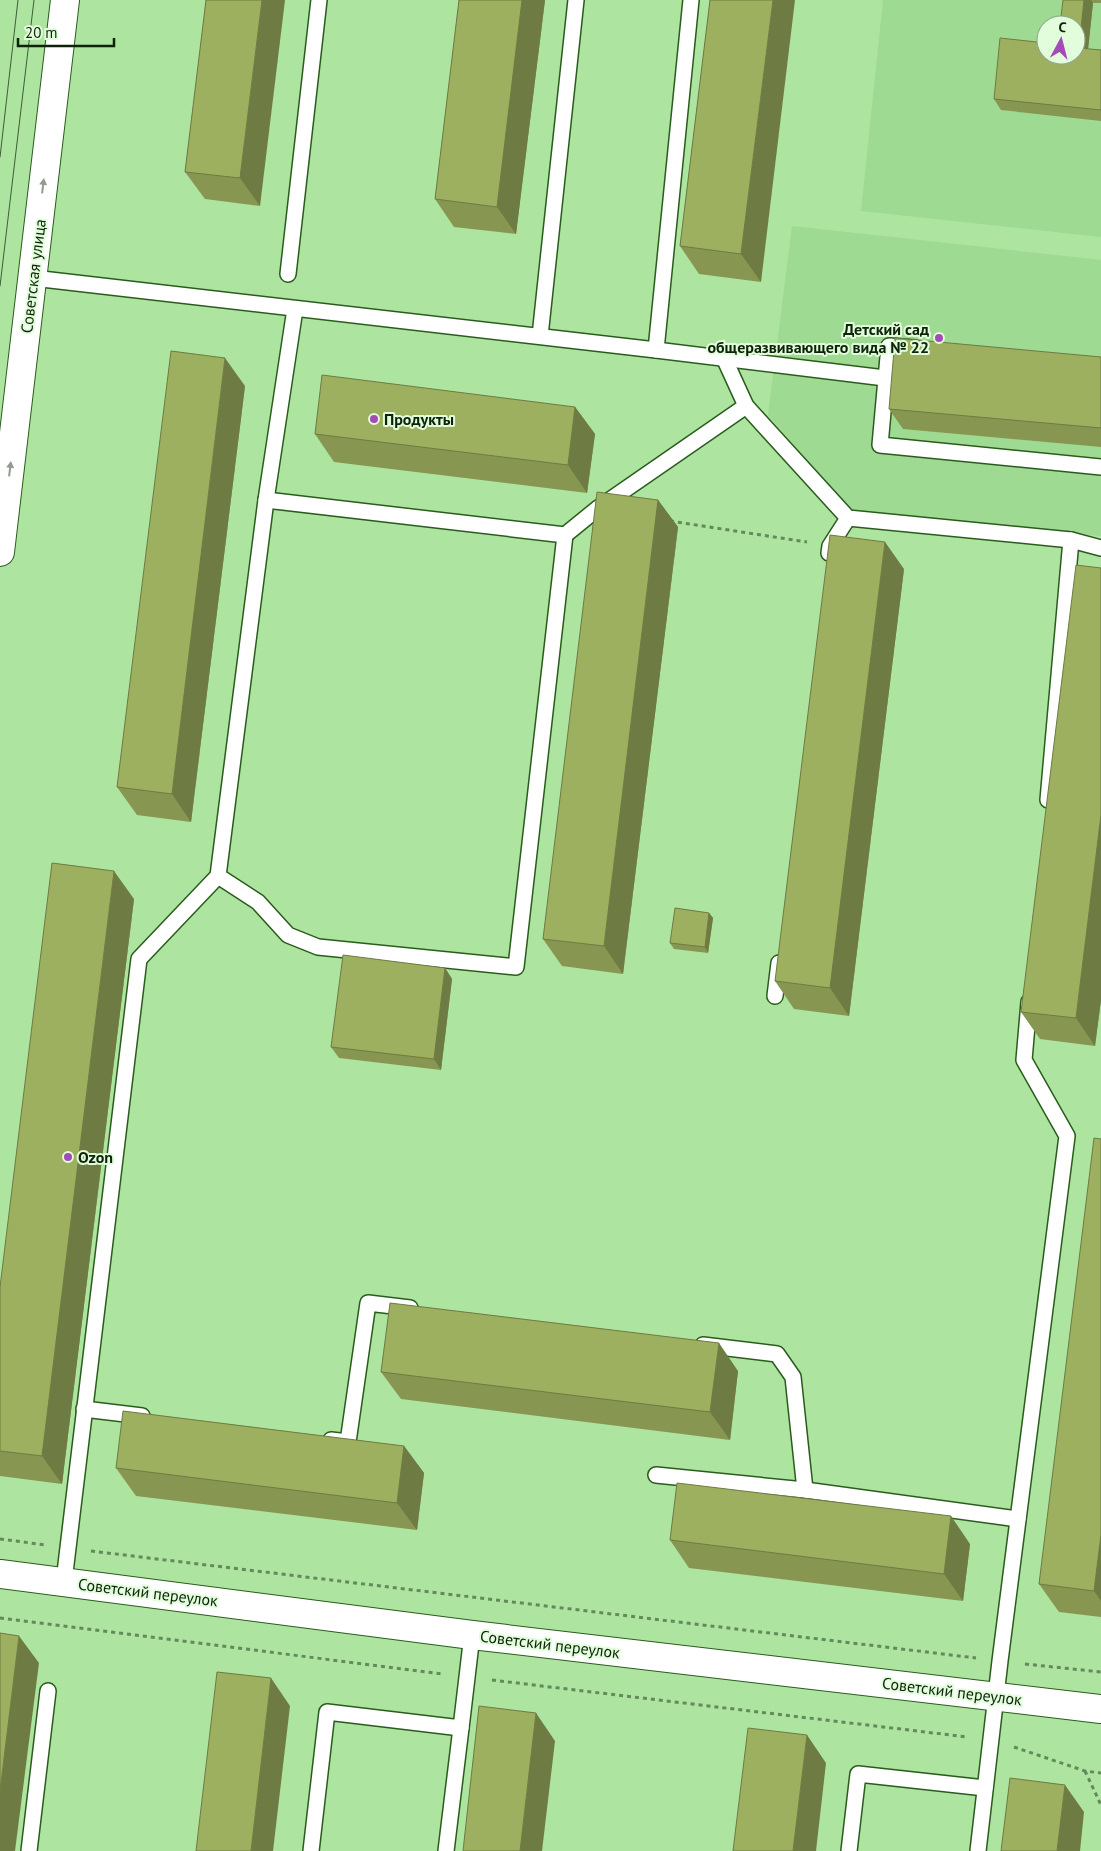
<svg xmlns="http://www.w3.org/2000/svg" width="1101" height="1851" viewBox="0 0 1101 1851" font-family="'PT Sans',sans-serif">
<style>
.built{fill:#9eda91;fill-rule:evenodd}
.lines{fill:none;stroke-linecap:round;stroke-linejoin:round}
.service-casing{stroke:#2a5c1d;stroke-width:18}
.tertiary-casing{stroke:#2a5c1d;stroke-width:30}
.primary-casing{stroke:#2a5c1d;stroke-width:30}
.path{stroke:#638a5a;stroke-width:3;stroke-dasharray:4 4;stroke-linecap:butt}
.service{stroke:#fff;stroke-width:15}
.tertiary{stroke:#fff;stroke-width:28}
.primary{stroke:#fff;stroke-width:28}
.tram{stroke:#3e5d36;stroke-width:1}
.wall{fill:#879752}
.shaded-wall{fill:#6e7b42}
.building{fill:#9db05f;stroke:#6e7b42}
.oneway{fill:#939c90}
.poi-dot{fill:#a44bb8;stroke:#e1fddb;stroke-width:2}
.labels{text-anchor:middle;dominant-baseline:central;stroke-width:4;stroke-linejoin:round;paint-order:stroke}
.street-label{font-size:16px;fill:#0e2309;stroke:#e1fddb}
.poi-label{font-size:16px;font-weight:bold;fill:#0e2309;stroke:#e1fddb;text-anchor:start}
</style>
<rect width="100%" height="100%" fill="#ade4a0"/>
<!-- built -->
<g class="built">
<path d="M883,0h218v237l-240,-26zM1046,25h30v30h-30z"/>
<path d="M792,226l309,34v276l-251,-26 -82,-95z"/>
</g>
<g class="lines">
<!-- service casing -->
<g class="service-casing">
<g id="service">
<path d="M288,274l31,-274"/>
<path d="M33,278l623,72 229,28"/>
<path d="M540,336l36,-336"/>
<path d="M915,348l-26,-2 -9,99 221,22"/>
<path d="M656,350l35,-350"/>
<path d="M724,358l22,48 102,112 223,22 30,8"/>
<path d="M565,535l32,-26 149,-103"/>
<path d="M829,553l1,-7 18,-28"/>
<path d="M1048,800l23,-260"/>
<path d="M218,876l40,26 30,33 30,12 198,20 49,-432 -299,-35"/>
<path d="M775,996l4,-33"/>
<path d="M703,1345l74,9 16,23 12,113"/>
<path d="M84,1409l58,7"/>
<path d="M331,1440l17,2 20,-139 42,5"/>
<path d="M656,1475l149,15 213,29"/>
<path d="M64,1581l75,-622 79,-83 48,-376 29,-191"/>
<path d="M29,1851l19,-160"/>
<path d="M311,1851l16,-139 134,16 11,-93"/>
<path d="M446,1851l15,-123"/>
<path d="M849,1851l9,-77 127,14"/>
<path d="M978,1851l22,-190 67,-525 -43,-76 5,-58"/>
</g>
</g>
<!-- tertiary casing -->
<g class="tertiary-casing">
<path id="tertiary" d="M0,1574l472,61 629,74"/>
</g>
<!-- primary casing -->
<g class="primary-casing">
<path id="primary" d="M0,552l65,-552"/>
</g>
<!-- path -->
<g class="path">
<path d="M670,521l137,21"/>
<path d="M0,1539l46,6"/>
<path d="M91,1551l885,107"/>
<path d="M0,1618l443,56"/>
<path d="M1025,1664l76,8"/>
<path d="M492,1680l475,57"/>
<path d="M1014,1747l71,24 16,2"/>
<path d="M1085,1771l16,34"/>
</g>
<!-- service -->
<use href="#service" class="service"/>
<!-- tertiary -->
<use href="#tertiary" class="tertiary"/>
<!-- primary -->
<use href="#primary" class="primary"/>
<!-- tram -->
<g class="tram">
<path d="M0,157l18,-157"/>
<path d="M0,286l34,-286"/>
</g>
</g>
<!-- wall -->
<g class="wall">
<path d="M206,0l54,206 -55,-7 -20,-27z"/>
<path d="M459,0h86l-29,234 -62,-7 -19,-28z"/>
<path d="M710,0l51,282 -62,-8 -19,-28z"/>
<path d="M1063,0h38v3h-8l-5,46 13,1v71l-100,-11 -7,-11 82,-44z"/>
<path d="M1101,357v90l-198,-18 -14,-20z"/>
<path d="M245,386l-54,436 -54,-7 -20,-28z"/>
<path d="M575,407l20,27 -8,59 -253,-31 -19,-28z"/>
<path d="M658,500l20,27 -55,447 -61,-8 -19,-27z"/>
<path d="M1101,568v432l-6,46 -55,-7 -19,-27z"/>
<path d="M904,569l-55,447 -55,-7 -19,-28z"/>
<path d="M134,899l-72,585 -62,-8v-189z"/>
<path d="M709,913l4,5 -5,35 -34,-4 -4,-6z"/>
<path d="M445,968l7,11 -11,91 -102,-12 -8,-11z"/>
<path d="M1101,1139v478l-42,-5 -20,-28z"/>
<path d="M738,1371l-8,69 -329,-41 -20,-27z"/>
<path d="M404,1446l20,27 -7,57 -281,-34 -20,-28z"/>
<path d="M670,1540l300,4 -7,57 -274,-33z"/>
</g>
<!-- shaded-wall -->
<g class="shaded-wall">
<path d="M262,0h23l-25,206 -20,-28z"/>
<path d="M522,0h23l-29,234 -19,-27z"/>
<path d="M773,0h22l-34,282 -20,-28z"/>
<path d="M1084,0h7l2,3 -6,56 -8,-11z"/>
<path d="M225,358l20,28 -54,436 -19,-28z"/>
<path d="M575,407l20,27 -8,59 -19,-28z"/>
<path d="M658,500l20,27 -55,447 -19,-28z"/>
<path d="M885,542l19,27 -55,447 -19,-28z"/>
<path d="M1101,815v185l-6,46 -19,-28z"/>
<path d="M114,871l20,28 -72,585 -20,-28z"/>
<path d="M709,913l4,5 -5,35 -3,-6z"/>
<path d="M445,968l7,11 -11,91 -7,-11z"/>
<path d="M719,1343l19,28 -8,69 -20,-28z"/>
<path d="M404,1446l20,27 -7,57 -20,-27z"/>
<path d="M951,1516l19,28 -7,57 -19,-27z"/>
<path d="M1101,1535v66l-7,-10z"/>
<path d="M19,1636l20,27 -24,188h-15v-60z"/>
<path d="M271,1678l19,28 -17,145h-22z"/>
<path d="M536,1713l19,28 -13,110h-22z"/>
<path d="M807,1735l19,28 -10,88h-23z"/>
<path d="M1065,1785l19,27 -4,39h-23z"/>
</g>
<!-- building -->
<g class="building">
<path d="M206,0h56l-22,178 -55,-6z"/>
<path d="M459,0h63l-25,207 -62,-8z"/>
<path d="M710,0h63l-32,254 -61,-8z"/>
<path d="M1063,0h21l-5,48 22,2v60l-107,-11 6,-61 46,5v12h30v-30h-16z"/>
<path d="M895,338l206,19v71l-212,-19z"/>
<path d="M171,351l54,7 -53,436 -55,-7z"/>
<path d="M322,375l253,32 -7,58 -253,-31z"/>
<path d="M597,492l61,8 -54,446 -61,-7z"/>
<path d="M830,535l55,7 -55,446 -55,-7z"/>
<path d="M1076,565l25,3v247l-25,203 -55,-6z"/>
<path d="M52,863l62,8 -72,585 -42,-5v-164z"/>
<path d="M675,908l34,5 -4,34 -35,-4z"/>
<path d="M343,955l102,13 -11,91 -103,-12z"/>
<path d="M1094,1138l7,1v396l-7,56 -55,-7z"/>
<path d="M390,1303l329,40 -9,69 -329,-40z"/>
<path d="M123,1411l281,35 -7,57 -281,-35z"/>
<path d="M677,1483l274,33 -7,58 -274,-34z"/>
<path d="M0,1633l19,3 -19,155z"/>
<path d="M217,1672l54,6 -20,173h-55z"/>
<path d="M479,1706l57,7 -16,138h-57z"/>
<path d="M748,1728l59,7 -14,116h-60z"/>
<path d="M1010,1778l55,7 -8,66h-56z"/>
</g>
<!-- one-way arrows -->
<defs><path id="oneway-solid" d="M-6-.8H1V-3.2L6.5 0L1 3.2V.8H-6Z" transform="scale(1.25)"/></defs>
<g class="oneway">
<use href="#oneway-solid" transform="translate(43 186) rotate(-83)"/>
<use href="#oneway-solid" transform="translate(10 469) rotate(-83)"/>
</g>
<!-- markers -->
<g class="poi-dot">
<circle cx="939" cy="338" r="5"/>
<circle cx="374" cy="419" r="5"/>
<circle cx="68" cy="1157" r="5"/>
</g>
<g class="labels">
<!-- street labels -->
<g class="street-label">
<text transform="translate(33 276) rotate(-83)">Советская улица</text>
<text transform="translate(148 1592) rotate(7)">Советский переулок</text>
<text transform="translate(550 1644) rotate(7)">Советский переулок</text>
<text transform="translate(952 1691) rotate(7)">Советский переулок</text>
</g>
<!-- poi labels -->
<g class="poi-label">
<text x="929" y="329" text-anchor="end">Детский сад<tspan x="929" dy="18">общеразвивающего вида № 22</tspan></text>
<text x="384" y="419">Продукты</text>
<text x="78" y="1157">Ozon</text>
</g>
</g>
<!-- north arrow -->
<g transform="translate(1061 40) rotate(7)"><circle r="24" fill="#e1fddb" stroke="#8da687"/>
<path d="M0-4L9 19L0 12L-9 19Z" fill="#a44bb8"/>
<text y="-8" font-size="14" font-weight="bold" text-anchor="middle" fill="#0e2309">С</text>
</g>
<!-- scale -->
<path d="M18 38v8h96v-8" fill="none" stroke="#0e2309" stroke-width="2.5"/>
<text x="25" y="38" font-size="15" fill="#0e2309" stroke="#e1fddb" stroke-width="4" paint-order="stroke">20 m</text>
</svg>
